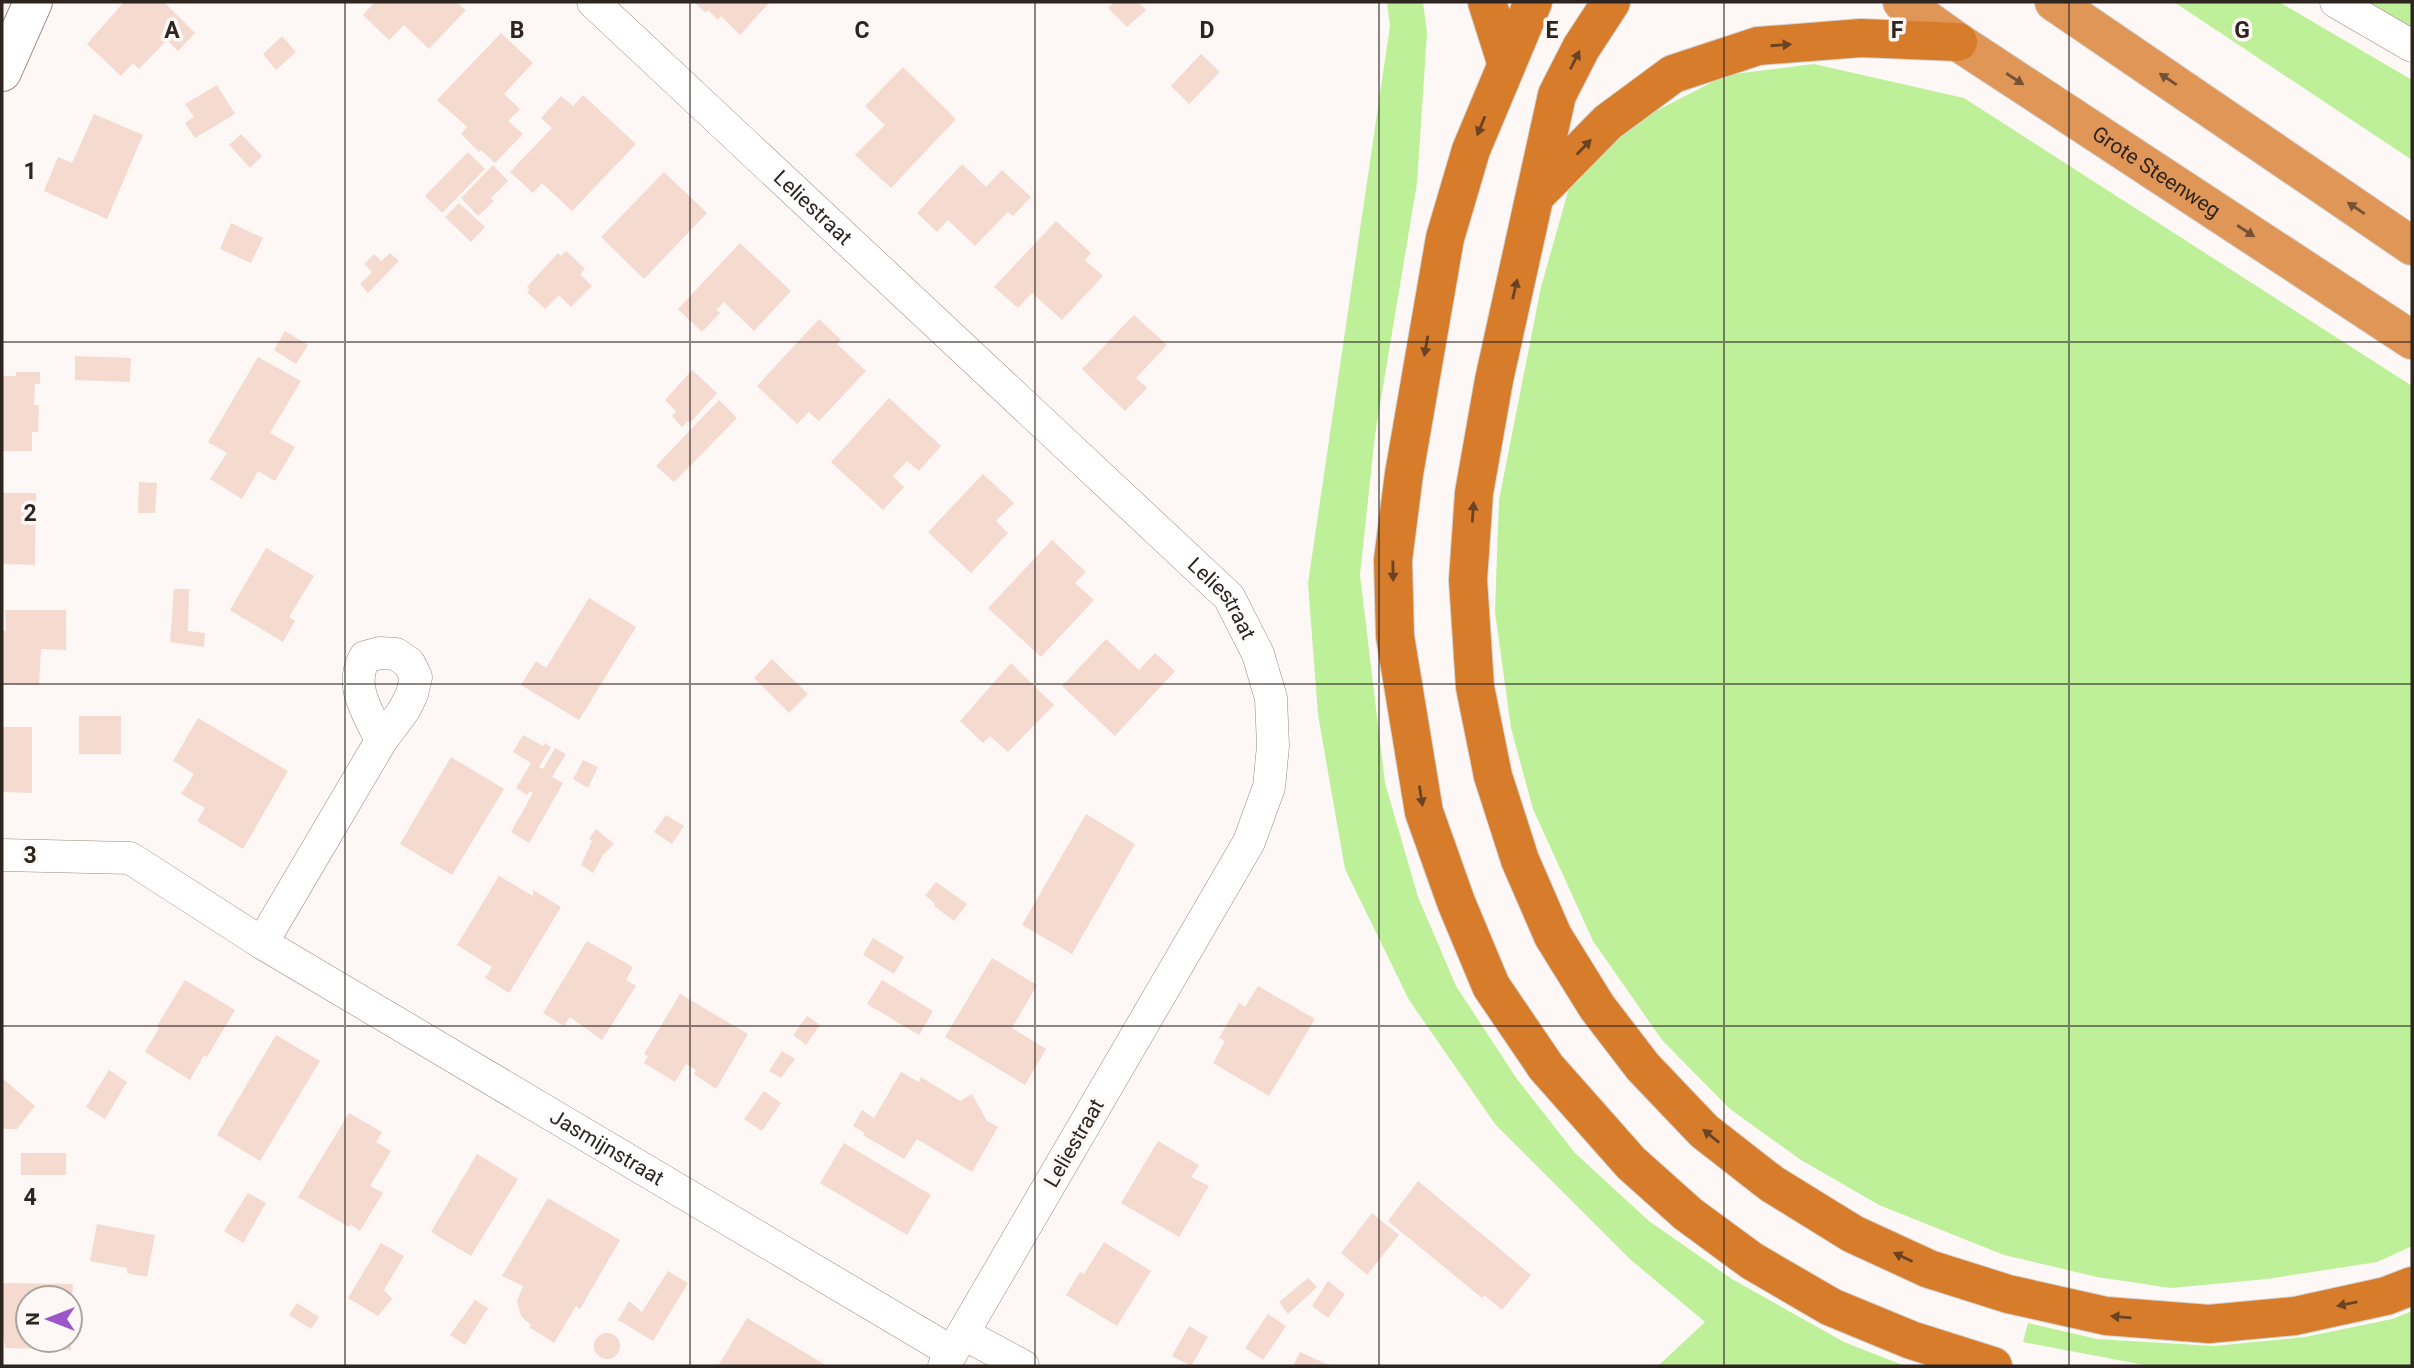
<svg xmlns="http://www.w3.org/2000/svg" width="2414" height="1368" viewBox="0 0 2414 1368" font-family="Roboto,sans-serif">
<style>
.green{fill:#bdf099}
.building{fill:#f4dacf}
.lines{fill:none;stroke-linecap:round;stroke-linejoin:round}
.minor-casing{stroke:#9f887d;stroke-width:33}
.tertiary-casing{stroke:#9f887d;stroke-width:40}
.trunk-casing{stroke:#d5d3d2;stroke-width:40}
.motorway-casing{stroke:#d5d3d2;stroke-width:40}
.minor{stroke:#fff;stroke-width:32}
.tertiary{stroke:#fff;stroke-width:38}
.trunk{stroke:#df9656;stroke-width:38}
.motorway{stroke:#d77c2b;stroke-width:38}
.oneway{fill:#694324}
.oneway2{fill:#755236}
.grid{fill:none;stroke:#2e2520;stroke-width:2;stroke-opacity:0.55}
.labels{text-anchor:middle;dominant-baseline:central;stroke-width:7;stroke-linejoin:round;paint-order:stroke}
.street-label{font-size:21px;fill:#2e2520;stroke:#fdf8f6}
.grid-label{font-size:23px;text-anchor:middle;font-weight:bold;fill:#2e2520;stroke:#fdf8f6;stroke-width:7;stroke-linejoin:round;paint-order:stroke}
</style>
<rect width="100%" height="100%" fill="#fdf8f6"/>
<!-- green -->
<g class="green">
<path d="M1387,2h36l4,31 -10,150 -42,252 -15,140 25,208 33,114 38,89 61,93 58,74 74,68 83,58 112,63 61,24h-247l47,-44 -74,-62 -136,-136 -86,-124 -64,-131 -27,-154 -10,-132 82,-557z"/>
<path d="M2174,2h105l133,78v80z"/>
<path d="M2368,2h44v25z"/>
<path d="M1814,64l150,34 448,288v860l-35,16 -110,17 -96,9 -74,-11 -93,-22 -125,-50 -78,-45 -71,-51 -68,-69 -69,-99 -60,-132 -22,-81 -16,-116 4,-112 42,-213 28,-99 50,-53 37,-24 70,-36z"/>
<path d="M2412,1311v55h-262l-127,-24 5,-19 69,16 117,7 91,-9 87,-18z"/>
</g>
<!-- building -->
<g class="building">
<path d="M124,2h40l31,31 -17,18 -11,-11 -28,29 -6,-6 -12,13 -34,-32z"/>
<path d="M375,2h81l10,8 -37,39 -25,-24 -15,15 -26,-25z"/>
<path d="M694,2h76l-30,33 -19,-19 -3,4 -10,-10 -2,3z"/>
<path d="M1114,2h24l8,8 -19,17 -19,-19z"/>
<path d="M501,33l32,30 -29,31 16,15 -12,12 15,13 -28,29 -14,-13 -2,2 -18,-18 6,-7 -30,-27z"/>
<path d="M282,36l14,16 -20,18 -13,-16z"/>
<path d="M1201,54l19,18 -31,32 -18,-18z"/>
<path d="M903,67l53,52 -65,69 -36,-33 30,-30 -20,-19z"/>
<path d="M217,85l18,29 -40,24 -10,-15 9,-6 -9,-13z"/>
<path d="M583,95l53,49 -64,67 -30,-28 -9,10 -23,-21 42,-44 -11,-10 20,-22 12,10z"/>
<path d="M94,114l49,21 -36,84 -63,-28 14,-34 14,6z"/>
<path d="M241,134l21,22 -12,12 -21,-23z"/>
<path d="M468,152l17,17 -43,44 -17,-17z"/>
<path d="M962,164l24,23 16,-17 29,27 -18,19 -5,-4 -33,34 -27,-26 -11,12 -20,-19z"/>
<path d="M493,165l15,16 -17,17 3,3 -16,15 -17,-18z"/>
<path d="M664,172l43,41 -63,66 -43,-42z"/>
<path d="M459,203l26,24 -14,15 -26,-25z"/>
<path d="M1056,221l35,32 -6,7 18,16 -41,44 -30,-27 -14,15 -24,-21z"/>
<path d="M231,223l32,15 -12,25 -31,-14z"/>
<path d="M740,243l51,48 -37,40 -30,-29 -8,8 4,3 -18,19 -24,-23z"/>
<path d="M566,251l19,18 -5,5 12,12 -21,21 -12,-12 -14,14 -18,-17 3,-2 -3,-3 31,-34 3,3z"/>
<path d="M390,253l9,8 -31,32 -8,-9 12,-12 -8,-8 10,-10 7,7z"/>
<path d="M1134,315l33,30 -31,33 11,10 -22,23 -43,-42z"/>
<path d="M819,319l22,21 -4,4 29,27 -47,50 -10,-9 -12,12 -40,-38z"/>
<path d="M285,331l23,14 -12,19 -22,-14z"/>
<path d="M75,356l56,2 -1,24 -55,-2z"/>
<path d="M258,357l43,24 -31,52 25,14 -20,34 -17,-10 -16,28 -32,-20 17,-26 -19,-11z"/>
<path d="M692,370l25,23 -27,30 -2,-2 -6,6 -10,-11 4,-5 -11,-11z"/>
<path d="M16,372h24v12h-5l-1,21h5l-1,27h-6v19h-30v-75h14z"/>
<path d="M889,398l52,48 -22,25 -12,-10 -14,15 11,11 -21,23 -52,-48z"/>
<path d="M719,400l18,18 -63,64 -18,-16z"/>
<path d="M983,474l31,29 -18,18 12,12 -37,40 -43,-41z"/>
<path d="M139,482l18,1 -2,30h-17z"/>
<path d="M2,493h34l-1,72 -33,-1z"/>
<path d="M1052,540l34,32 -11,11 19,17 -53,57 -53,-49z"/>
<path d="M266,548l48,28 -25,41 6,4 -12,21 -53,-32z"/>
<path d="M174,589h15l-1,42 17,2 -1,14 -34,-5z"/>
<path d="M589,598l47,29 -57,93 -58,-35 15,-24 10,7z"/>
<path d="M5,610h61v40l-25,-1 -2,36 -37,-1v-53h4z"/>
<path d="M1106,639l33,31 16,-17 20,18 -60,65 -53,-50z"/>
<path d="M772,659l36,35 -19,19 -35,-35z"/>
<path d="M1011,663l43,42 -46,47 -18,-16 -7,7 -23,-22z"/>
<rect x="79" y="716" width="42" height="38"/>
<path d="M198,718l90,53 -45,78 -46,-28 8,-13 -24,-14 13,-20 -21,-13z"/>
<path d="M2,727h30v66l-30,-1z"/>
<path d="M523,735l20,11 2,-3 6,4 -12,20 4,2 12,-21 11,6 -14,23 11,6 -34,60 -18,-11 22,-39 -3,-2 -3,4 -11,-7 15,-25 -18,-11z"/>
<path d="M451,757l53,32 -52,86 -52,-31z"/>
<path d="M583,760l15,7 -10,21 -15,-9z"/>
<path d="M1086,814l49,30 -63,110 -50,-29z"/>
<path d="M666,815l18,11 -12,18 -18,-12z"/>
<path d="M596,829l18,15 -11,11 -10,18 -12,-8 11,-24 -3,-2z"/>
<path d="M499,876l34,20v-6l28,17 -52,86 -24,-15 7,-11 -35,-22z"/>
<path d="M936,882l31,22 -13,17 -20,-15 1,-2 -10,-9z"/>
<path d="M873,938l31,19 -10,17 -31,-19z"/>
<path d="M587,941l46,26 -7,13 10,6 -34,54 -32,-23 -6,9 -21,-13z"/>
<path d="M992,958l45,27 -25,43 34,21 -21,36 -80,-48z"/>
<path d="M185,980l50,30 -28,47 -3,-2 -14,25 -45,-28 14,-24 -2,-2z"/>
<path d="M882,980l51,31 -14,24 -52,-31z"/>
<path d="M1258,986l57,33 -46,77 -56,-33 12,-22 -6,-3 20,-35 6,4z"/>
<path d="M680,994l68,40 -32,55 -22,-15 2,-4 -10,-6 -11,18 -31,-19 4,-7 -4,-2z"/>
<path d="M807,1016l13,9 -14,20 -13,-10z"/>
<path d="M276,1035l44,26 -60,100 -43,-26z"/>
<path d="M782,1051l13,8 -14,19 -12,-7z"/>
<path d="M109,1070l18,12 -22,37 -19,-12z"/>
<path d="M901,1072l18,10 2,-5 39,24 12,-7 15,27 11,6 -26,45 -55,-33 -13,20 -41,-24 2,-2 -12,-7 9,-16 12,8z"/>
<path d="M2,1078l33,28 -18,23h-15z"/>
<path d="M764,1091l17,12 -19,28 -18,-12z"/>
<path d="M349,1113l33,19 -6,10 15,9 -21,35 13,7 -23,38 -10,-7 -1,3 -51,-30z"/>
<path d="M1158,1141l41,24 -8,12 18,9 -30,51 -58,-34z"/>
<path d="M844,1143l87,52 -24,40 -87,-52z"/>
<rect x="21" y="1153" width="45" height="22"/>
<path d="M477,1154l41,25 -47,77 -40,-24z"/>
<path d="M1418,1181l113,94 -29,35 -18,-15 -2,3 -94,-77z"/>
<path d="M248,1193l18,10 -23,40 -19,-12z"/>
<path d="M548,1198l72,42 -40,69 -4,-3 -22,37 -25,-16 2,-2 -10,-9 -4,-15 6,-15 -21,-10z"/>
<path d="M1372,1213l27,22 -32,40 -26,-22z"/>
<path d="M97,1224l58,11 -8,42 -20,-4v-5l-37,-7z"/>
<path d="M1104,1242l47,29 -34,55 -51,-31 14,-23 4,2z"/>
<path d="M381,1243l23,13 -20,34 8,9 -14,17 -30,-18z"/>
<path d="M668,1271l20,12 -35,58 -35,-21 11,-19 13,11z"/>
<path d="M1308,1278l9,9 -29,27 -9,-12z"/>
<path d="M1328,1281l17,13 -17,24 -16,-12z"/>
<path d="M2,1283l71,1 -1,14h-44v42h43v10l-66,-2 -3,-21z"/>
<path d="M475,1300l13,8 -23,37 -15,-10z"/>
<path d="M297,1303l22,14 -8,12 -22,-14z"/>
<path d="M1268,1314l18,12 -23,34 -18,-12z"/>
<path d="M747,1318l77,46 -2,2h-104z"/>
<path d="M1189,1326l19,11 -17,29 -19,-10z"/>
<circle cx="607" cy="1346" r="13"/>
<path d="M1300,1352l31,14h-38z"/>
</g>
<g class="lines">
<!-- minor casing -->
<g class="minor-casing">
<g id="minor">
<path id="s1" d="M593,2l636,595 29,57 13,44 2,48 -4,41 -20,55 -305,524"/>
<path d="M2336,2l76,44"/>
<path id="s2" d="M2,855l128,3 132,85 690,409"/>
<path d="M262,943l119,-202 23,-31 8,-16 4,-17 -7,-14 -13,-9 -16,-1 -15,4c-17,30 4,56 16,84"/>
<path d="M964,1334l59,32"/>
</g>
</g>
<!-- tertiary casing -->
<g class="tertiary-casing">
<path id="tertiary" d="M2,72l31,-70"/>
</g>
<!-- trunk casing -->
<g class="trunk-casing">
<g id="trunk">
<path id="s3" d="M1902,2l56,40 454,298"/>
<path d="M2054,2l358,244"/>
</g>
</g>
<!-- motorway casing -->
<g class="motorway-casing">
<g id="motorway">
<path d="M1487,2l19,60"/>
<path d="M1533,2l-62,148 -26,88 -41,236 -11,86 2,76 29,176 32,90 35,84 55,81 85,96 57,51 64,47 79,46 80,33 82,26"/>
<path d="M1611,2l-30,46 -24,47 -63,285 -20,113 -6,87 7,107 18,89 27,84 33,76 44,71 46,60 61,64 68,53 81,50 76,35 79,25 98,22 103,8 86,-8 91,-20 26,-10"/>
<path d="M1536,195l72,-73 65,-48 85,-28 103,-8 97,4"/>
</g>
</g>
<!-- minor -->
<use href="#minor" class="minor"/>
<!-- tertiary -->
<use href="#tertiary" class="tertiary"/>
<!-- trunk -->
<use href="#trunk" class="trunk"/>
<!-- motorway -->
<use href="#motorway" class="motorway"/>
</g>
<!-- one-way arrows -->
<defs><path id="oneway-solid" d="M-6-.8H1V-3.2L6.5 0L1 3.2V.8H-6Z" transform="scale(1.75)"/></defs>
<g class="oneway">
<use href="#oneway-solid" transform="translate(1781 45) rotate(-4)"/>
<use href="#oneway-solid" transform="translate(1575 60) rotate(-63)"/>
<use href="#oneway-solid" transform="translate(1481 126) rotate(112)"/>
<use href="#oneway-solid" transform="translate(1584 147) rotate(-46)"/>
<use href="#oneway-solid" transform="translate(1515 289) rotate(-77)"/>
<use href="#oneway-solid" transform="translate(1426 346) rotate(100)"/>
<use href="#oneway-solid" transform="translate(1473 512) rotate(-86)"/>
<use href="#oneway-solid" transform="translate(1393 571) rotate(89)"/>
<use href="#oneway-solid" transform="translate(1421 796) rotate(81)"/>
<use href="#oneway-solid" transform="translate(1711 1136) rotate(-141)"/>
<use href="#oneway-solid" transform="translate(1903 1257) rotate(-155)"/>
<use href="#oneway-solid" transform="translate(2347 1304) rotate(168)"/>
<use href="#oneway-solid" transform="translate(2121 1317) rotate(-175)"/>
</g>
<g class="oneway2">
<use href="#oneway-solid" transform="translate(2015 79) rotate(33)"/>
<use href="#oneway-solid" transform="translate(2168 79) rotate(-146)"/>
<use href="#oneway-solid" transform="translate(2356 208) rotate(-146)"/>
<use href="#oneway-solid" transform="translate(2246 231) rotate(33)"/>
</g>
<!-- grid -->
<path class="grid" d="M345,2v1364M690,2v1364M1035,2v1364M1379,2v1364M1724,2v1364M2069,2v1364M2,342h2410M2,684h2410M2,1026h2410"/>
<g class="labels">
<!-- street labels -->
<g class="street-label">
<text stroke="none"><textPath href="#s3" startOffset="306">Grote Steenweg</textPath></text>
<text stroke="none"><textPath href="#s1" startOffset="301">Leliestraat</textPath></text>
<text stroke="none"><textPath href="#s1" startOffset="868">Leliestraat</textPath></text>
<text transform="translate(1074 1143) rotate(-60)">Leliestraat</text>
<text stroke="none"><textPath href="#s2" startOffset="686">Jasmijnstraat</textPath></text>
</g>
</g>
<g class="grid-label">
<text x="172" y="38">A</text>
<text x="517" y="38">B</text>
<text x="862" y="38">C</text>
<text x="1207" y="38">D</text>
<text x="1552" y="38">E</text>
<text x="1897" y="38">F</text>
<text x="2242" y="38">G</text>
<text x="30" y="179">1</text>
<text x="30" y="521">2</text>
<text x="30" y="863">3</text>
<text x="30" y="1205">4</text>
</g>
<!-- border -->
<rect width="2414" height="1368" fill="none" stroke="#2e2520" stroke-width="7"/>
<!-- north arrow -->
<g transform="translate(49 1319) rotate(270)"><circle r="33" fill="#fdf8f6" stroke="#aaa4a0" stroke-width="2"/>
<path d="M0-5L12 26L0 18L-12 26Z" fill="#9d56ca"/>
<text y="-10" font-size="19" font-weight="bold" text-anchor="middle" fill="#2e2520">N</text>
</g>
</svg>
